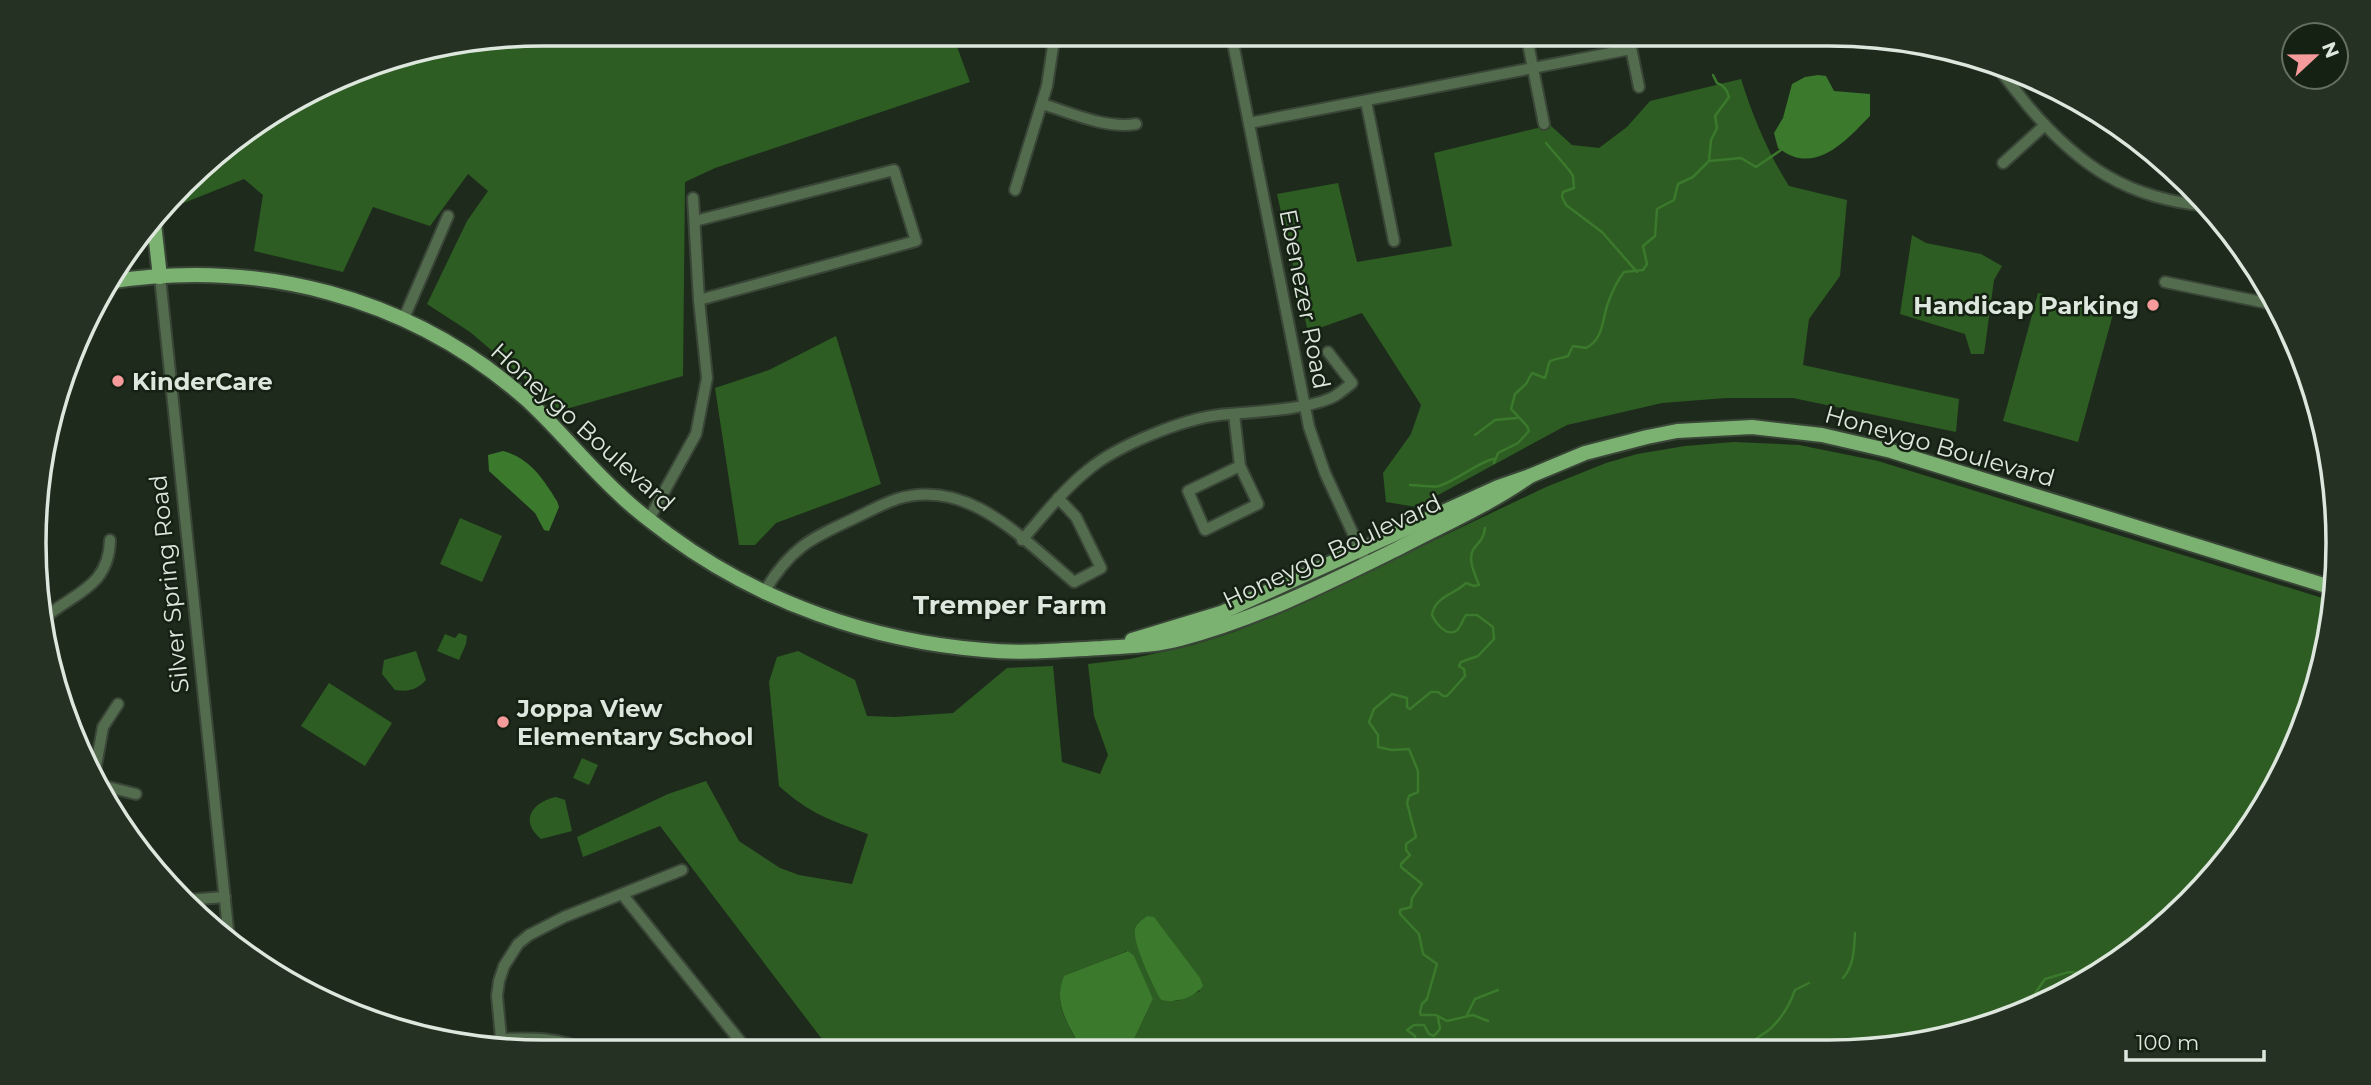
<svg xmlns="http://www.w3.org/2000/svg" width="2371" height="1085" viewBox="0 0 2371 1085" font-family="Montserrat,sans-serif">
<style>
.green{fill:#2d5d22;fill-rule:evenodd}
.water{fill:#3b792d}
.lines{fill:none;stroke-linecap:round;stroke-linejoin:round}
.stream{stroke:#3b792d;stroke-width:2.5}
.minor-casing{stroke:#394537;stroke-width:14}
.major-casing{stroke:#394537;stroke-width:18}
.minor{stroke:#536c4d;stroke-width:10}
.major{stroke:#7cb271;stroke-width:14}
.poi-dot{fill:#f59b9b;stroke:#152112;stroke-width:2.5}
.labels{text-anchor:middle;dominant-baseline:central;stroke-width:5;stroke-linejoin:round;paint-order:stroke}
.street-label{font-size:24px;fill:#dee7dd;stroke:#152112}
.poi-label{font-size:24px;font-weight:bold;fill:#dee7dd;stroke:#152112;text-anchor:start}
.neighbourhood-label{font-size:26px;font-weight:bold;fill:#dee7dd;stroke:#152112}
.rim{fill:none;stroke:#dee7dd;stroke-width:3.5}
</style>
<rect width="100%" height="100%" fill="#1e2b1c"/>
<!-- green -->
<g class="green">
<path d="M542,33h410l18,49 -255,86 -30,14 -2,194 -124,35 -8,-10 -81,-69 -43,-28 40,-83 21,-30 -20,-17 -38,52 -57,-19 -30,65 -89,-21 9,-56 -19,-16 -68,27 31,-47 81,-57 90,-42z"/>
<path d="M1741,79c12,38 27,74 48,107l58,14 -7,76 -31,43 -6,46 156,34 -3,33 -163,-34h-67l-64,5 -95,22 -151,82 -30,-5 -3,-29 28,-39 10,-29 -59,-92 -54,19 -31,-138 61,-11 19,79 95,-16 -18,-93 116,-28 22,20 27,3 28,-21 23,-26z"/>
<path d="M1912,235l14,8 55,11 21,12 -8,14 -10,74h-13l-6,-20 -65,-20z"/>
<path d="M2038,293l75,21 -35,128 -75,-21z"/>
<path d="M836,336l45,148 -105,39 -21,22h-16l-24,-157 54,-18z"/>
<path d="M1734,442l65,3 79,16 454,140 -4,40 -29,96 -66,115 -94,94 -115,67 -129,34 -766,3 24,-51 -26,-48 -63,26c-12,27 5,49 18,73l-251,1 -171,-225 -77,31 -6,-20 91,-43 38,-13 33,60 41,27 19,7 53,9 16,-50c-38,-14 -58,-20 -89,-48l-10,-104 8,-25 21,-6 57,29 12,36 28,1 58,-4 54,-45 46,-2 9,96 38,12 8,-19 -14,-39 -6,-52 42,-5 63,-14 41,-13 62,-26 250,-119 60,-24 31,-9 48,-8zM1139,922l61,69 -23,10 -16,-1 -24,-58 -2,-11z"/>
<path d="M460,518l42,18 -20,46 -42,-18z"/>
<path d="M459,633l8,3 -1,8 -7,16 -22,-9 8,-17 10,4z"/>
<path d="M416,651l10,29c-10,10 -17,12 -31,10l-13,-16 2,-14z"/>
<path d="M329,683l63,40 -27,43 -64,-40z"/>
<path d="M582,758l16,7 -9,20 -16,-7z"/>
<path d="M556,797l9,3 7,31 -31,8c-22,-18 -9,-37 15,-42z"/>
</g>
<!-- water -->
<g class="water">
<path d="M1818,75l8,1 8,15 36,3v22c-18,18 -42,47 -71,42 -7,-1 -15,-6 -21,-10l-4,-15 9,-15 9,-34 13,-7z"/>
<path d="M503,451c27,7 40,28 54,50l2,6 -10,24 -5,-1 -9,-17 -46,-42 -1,-16z"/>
<path d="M1147,916l7,1 46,61 3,8c-8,11 -28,18 -42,14 -7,-12 -29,-58 -26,-71 2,-6 7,-9 12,-13z"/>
<path d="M1128,951l6,5 19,43 -24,51h-47c-13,-25 -30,-46 -18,-74z"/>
</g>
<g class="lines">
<!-- stream -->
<g class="stream">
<path d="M1546,143l23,27 4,6 1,12 -11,4 -1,5 4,8 36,27 35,40"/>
<path d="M1709,161l2,-21 6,-12 -2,-12 14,-19c-2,-7 -5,-12 -12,-14l-4,-8"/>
<path d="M1475,435l20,-15 22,-2"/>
<path d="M1494,463l4,-10 20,-10 11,-12 -2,-5 -16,-17 4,-15 11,-10 6,-11 13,5c7,-22 -1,-15 23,-22l5,-10 13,2c18,-9 16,-29 22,-45 4,-11 9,-22 16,-31l19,-2 4,-6 -4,-18 12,-10 2,-27 17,-9 4,-16 15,-7 16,-16 32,-3 15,9 25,-17"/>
<path d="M1410,485c10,0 20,3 29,1 17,-5 44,-27 56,-27"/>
<path d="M1485,528c-1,9 -4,12 -10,19 -9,11 0,27 4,38l-5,1 -8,-3c-12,12 -31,13 -34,32 3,7 14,22 24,16 4,-2 7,-12 10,-16h11l16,12 1,12 -16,17 -17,6 -2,4 5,3 1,7 -18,20h-4l-5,-4h-7l-21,17 -3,-2v-9l-15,-4 -18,15 -5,13 9,13v12l14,3 17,-1 9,22v21l-9,4 -2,7 9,34 -10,7v6l4,5 -9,9v3l21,17 -10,14 -1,9 -11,3v4l19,20 4,20 14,10 -10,35 -5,5 -2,8 1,3h15l11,6 26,-6 15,6"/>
<path d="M2316,645l10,4"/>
<path d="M1843,978c11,-13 11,-28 12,-45"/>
<path d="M2030,1009l1,-10 14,-20 24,-7 22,2"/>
<path d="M1467,1015l8,-16 23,-9"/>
<path d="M1748,1048c5,-10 14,-12 22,-19 11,-10 20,-25 25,-39l14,-7"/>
<path d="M1389,1049l6,-5 11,4 10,-3 -1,-9 -8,-6 7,-5h10l5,9 5,2 6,-7 -2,-12"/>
</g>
<!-- minor casing -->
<g class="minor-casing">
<g id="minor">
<path d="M1231,33l78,394 16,46 42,91"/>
<path d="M1526,33l18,91"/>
<path d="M1628,33l11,54"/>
<path d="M1995,63c10,15 22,29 33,43 51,60 100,93 180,100"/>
<path d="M1366,101l28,140"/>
<path d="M1042,104c30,9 63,25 94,20"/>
<path d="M1249,123l382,-74"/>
<path d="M2003,163l42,-38"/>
<path d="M1015,190l32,-104 8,-53"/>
<path d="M695,221l199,-51 22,71 -217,59"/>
<path d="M160,277l69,662"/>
<path d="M2165,282l111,23"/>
<path d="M404,318l44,-102"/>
<path d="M1234,414l6,52 18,38 -53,26 -17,-39 52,-25"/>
<path d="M649,519l47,-85 11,-56 -8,-78 -6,-102"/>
<path d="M1022,540c21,-24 41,-50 66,-70 28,-24 95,-51 131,-55 30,-3 91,-5 116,-19 6,-4 11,-8 17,-13l-24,-31"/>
<path d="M764,592c26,-43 45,-53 89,-73 15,-7 29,-15 44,-20 73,-22 127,42 177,83l27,-14 -25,-51 -18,-19"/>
<path d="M41,621c30,-28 68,-32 69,-81"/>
<path d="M94,777l9,-50 15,-23"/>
<path d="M96,784l40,10"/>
<path d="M622,894l126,157"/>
<path d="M186,900l39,-3"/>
<path d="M501,1039c31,-1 59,-2 88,13"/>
<path d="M502,1048l-5,-52 2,-15 5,-15 14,-22 11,-9 35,-18 118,-47"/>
</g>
</g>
<!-- major casing -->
<g class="major-casing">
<g id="major">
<path d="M154,223l6,54"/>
<path d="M107,282c152,-24 302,14 419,117 33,30 61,66 94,96 15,15 32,27 49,40 91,67 202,106 315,115 40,4 79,0 118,-2 27,-2 52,-2 78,-9 77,-20 148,-56 219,-91 44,-23 90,-43 131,-72"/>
<path d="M1132,640l89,-27 277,-126 32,-11 55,-23 62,-16 30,-6 75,-4 70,8 69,16 442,137"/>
</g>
</g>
<!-- minor -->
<use href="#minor" class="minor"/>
<!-- major -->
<use href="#major" class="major"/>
</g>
<!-- markers -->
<g class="poi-dot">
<circle cx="2153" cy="305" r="7"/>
<circle cx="118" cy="381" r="7"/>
<circle cx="503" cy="722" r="7"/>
</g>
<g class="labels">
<!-- street labels -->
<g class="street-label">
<text transform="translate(1305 299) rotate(79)">Ebenezer Road</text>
<text transform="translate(583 427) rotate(42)">Honeygo Boulevard</text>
<text transform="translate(1940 446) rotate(16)">Honeygo Boulevard</text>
<text transform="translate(1332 551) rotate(-25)">Honeygo Boulevard</text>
<text transform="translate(169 584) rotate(-96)">Silver Spring Road</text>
</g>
<!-- poi labels -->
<g class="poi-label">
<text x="2139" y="305" text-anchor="end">Handicap Parking</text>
<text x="132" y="381">KinderCare</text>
<text x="517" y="708">Joppa View<tspan x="517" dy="28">Elementary School</tspan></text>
</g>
<!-- neighbourhood labels -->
<g class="neighbourhood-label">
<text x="1010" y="605">Tremper Farm</text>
</g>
</g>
<!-- crop -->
<path d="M0 0H2371V1085H0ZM543 46H1829A497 497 0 0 1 2326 543V543A497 497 0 0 1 1829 1040H543A497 497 0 0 1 46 543V543A497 497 0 0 1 543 46Z" fill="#253122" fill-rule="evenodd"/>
<path class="rim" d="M543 46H1829A497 497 0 0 1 2326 543V543A497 497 0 0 1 1829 1040H543A497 497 0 0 1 46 543V543A497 497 0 0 1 543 46Z"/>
<!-- north arrow -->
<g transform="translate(2315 56) rotate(68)"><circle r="33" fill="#152112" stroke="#657063" stroke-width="2"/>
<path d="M0-5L12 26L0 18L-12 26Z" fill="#f59b9b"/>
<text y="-10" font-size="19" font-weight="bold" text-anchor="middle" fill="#dee7dd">N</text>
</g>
<!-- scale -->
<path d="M2126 1050v10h138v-10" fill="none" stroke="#dee7dd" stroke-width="3.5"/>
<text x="2136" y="1050" font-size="21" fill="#dee7dd" stroke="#152112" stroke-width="5" paint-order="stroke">100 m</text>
</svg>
